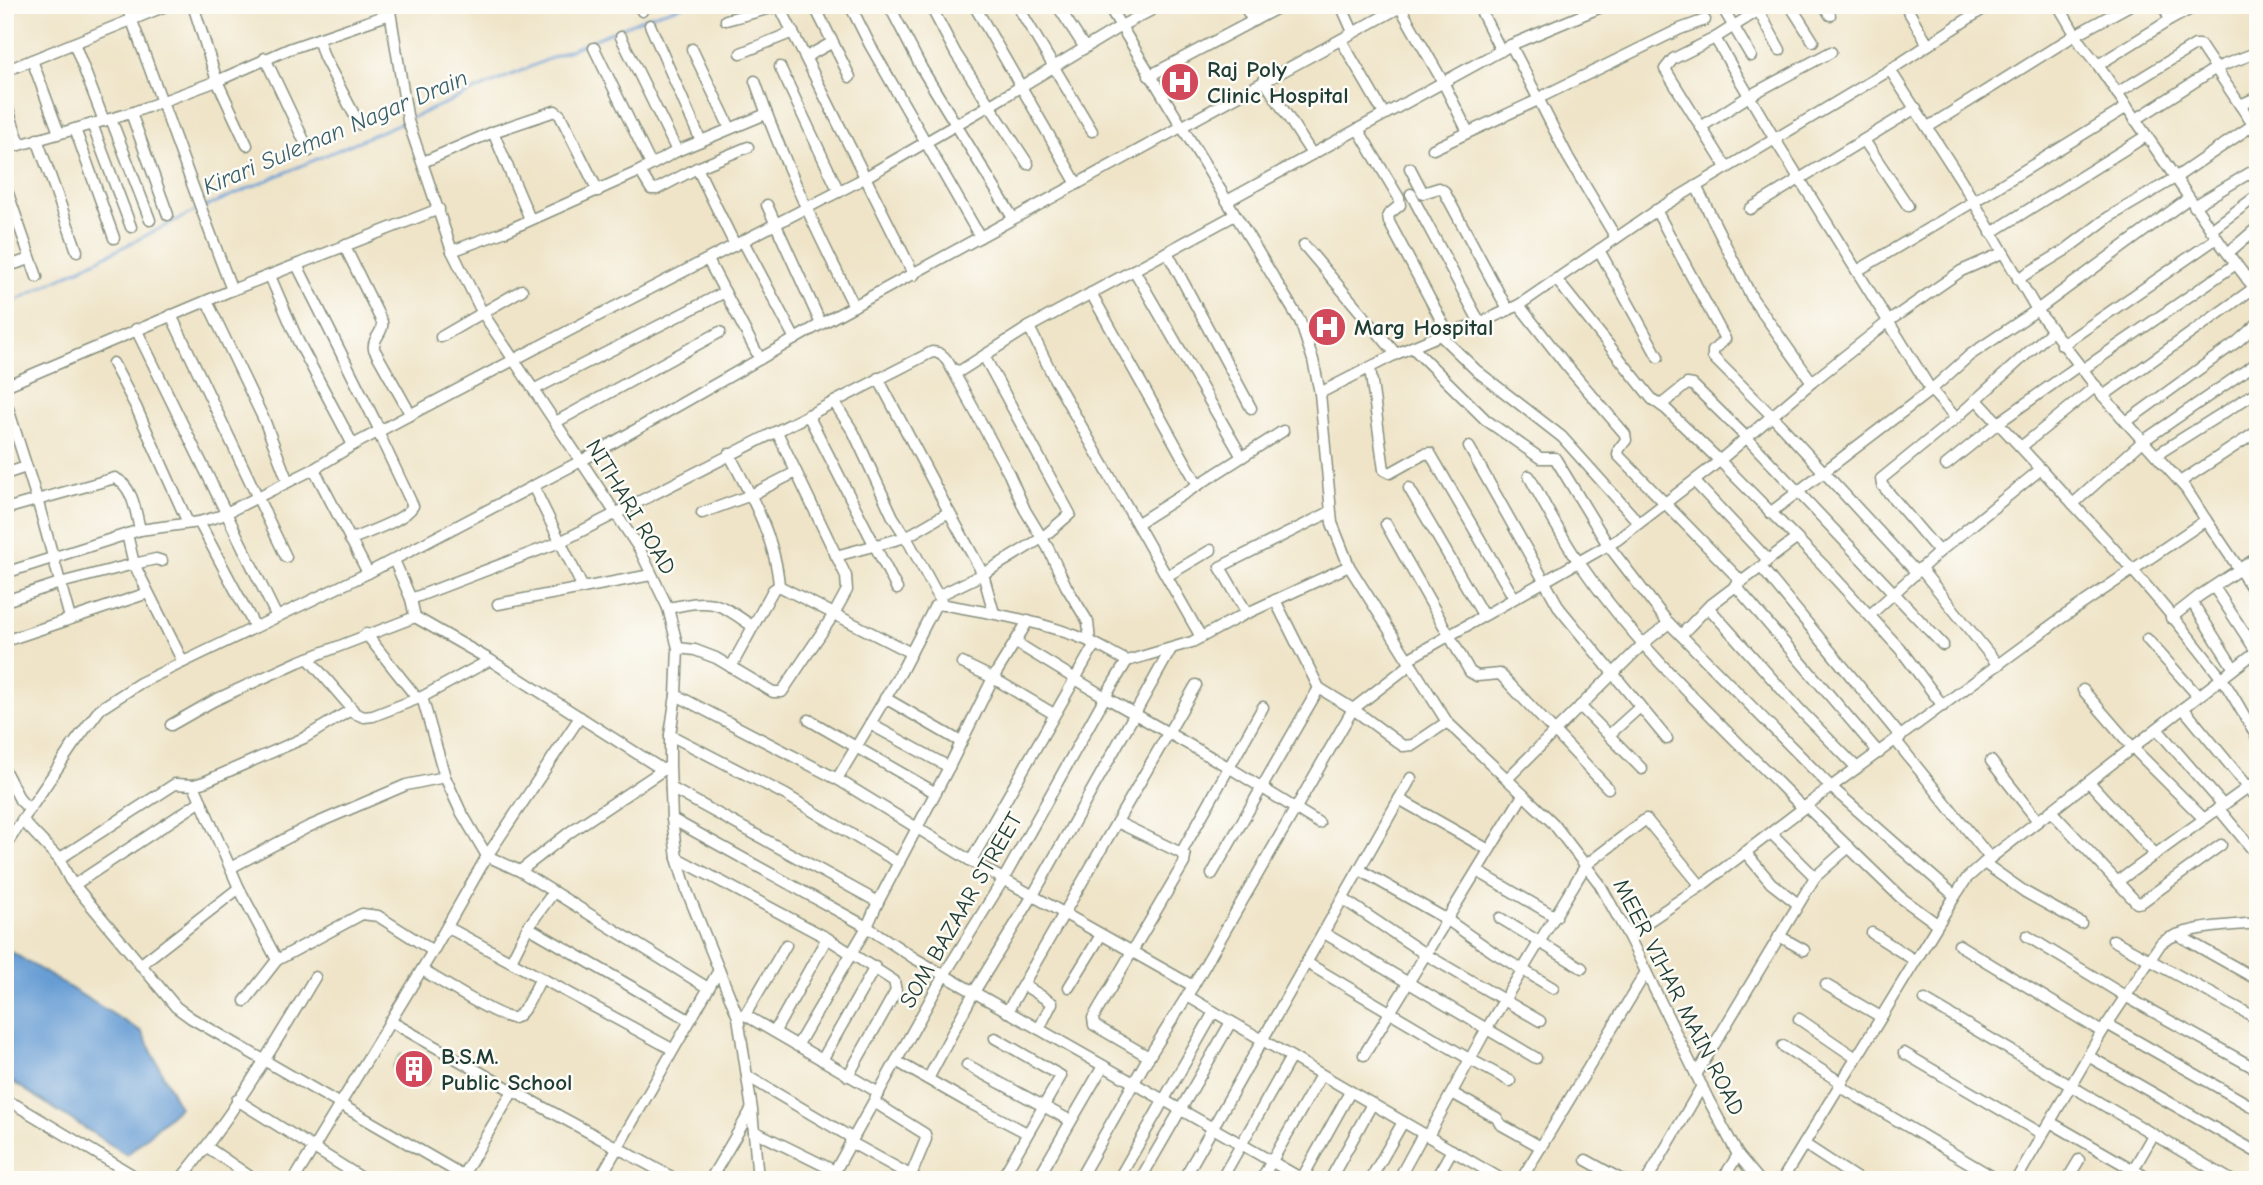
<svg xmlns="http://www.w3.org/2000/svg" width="2263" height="1185" viewBox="0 0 2263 1185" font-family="'Comic Neue',sans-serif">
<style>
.green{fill:#9ccb79;stroke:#5e8456;stroke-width:2}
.water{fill:#679dd4;stroke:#436d84;stroke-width:2}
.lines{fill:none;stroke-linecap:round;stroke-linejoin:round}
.stream{stroke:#679dd4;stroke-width:2.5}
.street-casing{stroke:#87907e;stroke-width:13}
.street{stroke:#fff;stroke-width:10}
.labels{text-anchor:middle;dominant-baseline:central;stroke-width:5;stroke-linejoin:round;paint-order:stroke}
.poi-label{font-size:23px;font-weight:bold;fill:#1f3d34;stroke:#fdfcf7;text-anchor:start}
.street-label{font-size:23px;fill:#1f3d34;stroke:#fdfcf7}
.water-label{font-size:24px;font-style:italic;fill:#385f6c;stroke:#fdfcf7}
</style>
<rect width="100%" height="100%" fill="#fdfcf7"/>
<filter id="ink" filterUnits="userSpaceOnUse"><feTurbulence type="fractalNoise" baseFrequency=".0143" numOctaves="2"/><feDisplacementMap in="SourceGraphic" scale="14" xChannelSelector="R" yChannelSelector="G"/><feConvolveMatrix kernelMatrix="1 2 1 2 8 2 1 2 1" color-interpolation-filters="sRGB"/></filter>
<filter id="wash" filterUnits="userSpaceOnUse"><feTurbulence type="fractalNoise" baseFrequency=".00686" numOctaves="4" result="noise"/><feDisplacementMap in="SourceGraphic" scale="28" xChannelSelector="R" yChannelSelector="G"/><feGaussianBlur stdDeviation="1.57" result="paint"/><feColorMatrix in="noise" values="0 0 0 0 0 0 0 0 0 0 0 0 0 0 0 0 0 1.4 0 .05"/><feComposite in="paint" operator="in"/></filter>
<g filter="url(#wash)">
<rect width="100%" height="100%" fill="#efe4c8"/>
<!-- green -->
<path class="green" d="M401,1054l31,17 -7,14 -32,-18z"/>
<!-- water -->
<path class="water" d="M5,948l137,84 37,75 -52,48 -116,-74 -6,3z"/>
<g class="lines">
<!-- stream -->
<g class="stream">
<path d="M411,118l238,-102 37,-11"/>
<path d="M205,207l200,-86"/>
<path d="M5,306l194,-97"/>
</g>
</g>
</g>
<g filter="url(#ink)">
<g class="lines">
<!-- street casing -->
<g class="street-casing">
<g id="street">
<path d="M126,5c36,95 69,190 106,285"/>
<path d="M193,5l24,76 30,64"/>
<path d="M389,5l19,116 44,130 30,61 158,238 28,58 10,40 -2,47 -6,40v31l2,53 5,39 10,33 51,126 14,93 6,70"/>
<path d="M639,5l3,6"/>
<path d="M779,5l135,270"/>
<path d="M814,5l36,72"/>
<path d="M850,5l20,40 110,192"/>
<path d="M889,5l33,64 91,149"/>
<path d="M930,5l26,49 72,110"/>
<path d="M974,5l103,179"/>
<path d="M1017,5l75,126"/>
<path d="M1057,5l28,43"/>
<path d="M1108,5l192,316 13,39 7,33 12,130 17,43 98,156 106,101 46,60 29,52 80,164 30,56 21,25"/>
<path d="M1244,5l9,16"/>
<path d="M1341,5l12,27"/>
<path d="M1381,5l4,10"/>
<path d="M1478,5l23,46"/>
<path d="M1721,5l30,51"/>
<path d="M1790,5l23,36"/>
<path d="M1824,5l6,10"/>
<path d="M1905,5l23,40"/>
<path d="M2058,5l23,39 17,21 125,182 35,46"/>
<path d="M2163,5l7,15"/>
<path d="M1756,6l24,44"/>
<path d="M1400,7l43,75 25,50"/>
<path d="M5,8l9,-3"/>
<path d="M726,20l53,-14"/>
<path d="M650,25l51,116"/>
<path d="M621,37l56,114"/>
<path d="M1715,38l59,100 157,252 25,28"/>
<path d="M318,39l6,18 35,67"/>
<path d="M1341,40l43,74"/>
<path d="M74,43l30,78"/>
<path d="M1511,45l57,112 48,81"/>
<path d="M594,48l57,117"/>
<path d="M692,49l38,79"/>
<path d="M741,53l52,-21"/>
<path d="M806,57l27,-15"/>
<path d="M265,58l44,93"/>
<path d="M32,60l27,73"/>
<path d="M2098,65l72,-45 28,-15"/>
<path d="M780,67l59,125"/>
<path d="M5,71l163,-66"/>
<path d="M1149,76l134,-71"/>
<path d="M1264,80l48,74"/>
<path d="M755,81c27,79 62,151 99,225"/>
<path d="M2117,93l78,-48h5l58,87"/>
<path d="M1539,98l141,-69 25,-9"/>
<path d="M5,101l15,43"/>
<path d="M2240,105l18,-8"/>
<path d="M131,113l37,102"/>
<path d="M111,119l39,101"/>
<path d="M2135,120l81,-52 42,-16"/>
<path d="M92,124l39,103"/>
<path d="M1701,127l48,-31 82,-44"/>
<path d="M1928,127l147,-92 55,-30"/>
<path d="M75,129l39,109"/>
<path d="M1358,129l41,69 1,7 -12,10 1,7 59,111"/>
<path d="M493,132l37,87"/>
<path d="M37,139l40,112"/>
<path d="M1864,140l44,66"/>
<path d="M5,149l126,-36 86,-32 72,-32 101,-35"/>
<path d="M1433,149l107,-50"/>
<path d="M423,162l70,-30 62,-21 5,4 38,76"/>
<path d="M1726,167l-61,-98 8,-10 42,-21 52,-33"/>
<path d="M697,168l51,-21"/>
<path d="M1410,168l13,25 16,-5 5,3 64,119"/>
<path d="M640,171l11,18h6l40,-21 38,77"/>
<path d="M5,185l32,92"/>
<path d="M1696,186l56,112 60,84"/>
<path d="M1411,194l69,129"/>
<path d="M1227,201l284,-156 95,-40"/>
<path d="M767,205l54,119"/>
<path d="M2194,206l64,-38"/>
<path d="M1750,209l166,-101"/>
<path d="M1656,210l69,129 -12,12v6l60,60 143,155"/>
<path d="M2211,230l47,-35"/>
<path d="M1991,233l155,-97"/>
<path d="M743,241l52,98"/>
<path d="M344,245l38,77c2,11 -10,16 -8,27l37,66"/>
<path d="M1304,245l92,109"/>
<path d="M1599,250l59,107"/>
<path d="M452,251l54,-20 134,-60 37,-20 89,-37"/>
<path d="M1167,252l84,156"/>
<path d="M2228,253l30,-26"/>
<path d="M708,260l52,99"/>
<path d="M297,265l83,166"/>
<path d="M5,267l25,-8"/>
<path d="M1134,270l108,187"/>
<path d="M1857,271l116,-69 154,-95"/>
<path d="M270,276l28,65 55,104"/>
<path d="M1556,279l96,120 14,10 54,52 103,104 78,85 42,56"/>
<path d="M2018,279l46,-28 45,-34 66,-39 78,-53"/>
<path d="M2247,279l11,-9"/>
<path d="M1091,293l107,192 -60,38"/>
<path d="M207,301l58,121 23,60"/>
<path d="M1519,305l47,60 59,69 1,6 -7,9 -1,6 123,126"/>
<path d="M171,315l115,242"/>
<path d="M1029,327l206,-112"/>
<path d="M136,329l141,288"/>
<path d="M1440,335l37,36 85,66 77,86"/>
<path d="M441,337l81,-47"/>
<path d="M2062,345l155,-107"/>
<path d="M1412,347l74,73 54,38h15l53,87 58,75 165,167 124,109"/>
<path d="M984,356l86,158 -28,24 -59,36 11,39"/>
<path d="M113,363l23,44 52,116"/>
<path d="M1370,368l14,102 6,3 34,-19 6,-1 84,145"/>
<path d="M952,369l57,105 16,36 23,38 18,38 22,36 2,20"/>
<path d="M2082,370l154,-106"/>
<path d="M878,378l71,134 -43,25 37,68"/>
<path d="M5,386l227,-96 207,-81"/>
<path d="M535,389l190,-97"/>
<path d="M1320,393l76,-39 44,-19 40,-12 39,-18 141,-97 230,-138 99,-65"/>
<path d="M2103,396l151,-108"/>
<path d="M5,399l32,100 33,119"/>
<path d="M1976,399c83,90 169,179 243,276 15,20 26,43 39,64"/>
<path d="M834,402l20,31 39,84 13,20 -70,19"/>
<path d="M1661,405l26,-21 6,1 54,53 196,207"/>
<path d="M808,415l89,174"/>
<path d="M556,422l164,-90"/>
<path d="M2126,422l112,-81 20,-18"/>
<path d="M1469,447l91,162 107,130"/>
<path d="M2021,447l75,-61"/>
<path d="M729,454c22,41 47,86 50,132"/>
<path d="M2156,455l102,-64"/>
<path d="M1946,465l52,-42 80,-57"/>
<path d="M314,469l54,104"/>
<path d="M5,474l21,-7"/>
<path d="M1529,476c17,31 33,63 54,92 62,89 145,163 220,240"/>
<path d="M1694,481l74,79 -7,7 140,170"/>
<path d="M2180,482l78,-51"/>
<path d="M1198,485l85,-54"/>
<path d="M533,486l50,102"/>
<path d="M1409,488l74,127"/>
<path d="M2073,504l70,-63 115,-79"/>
<path d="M5,509l110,-31c18,8 21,35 25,52"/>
<path d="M702,513l49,-18 45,-23"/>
<path d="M1770,513l161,-123 39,-35 67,-45 152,-112"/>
<path d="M2206,520l52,77"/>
<path d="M199,522l56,105"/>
<path d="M1386,524l84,148 7,4 23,-2 108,114"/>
<path d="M127,534l7,30 49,98"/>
<path d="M350,540c17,-8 54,-19 63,-34l-35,-74"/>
<path d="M1939,552l-57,-67 -1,-6 75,-61 96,-87"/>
<path d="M394,560l17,39 4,18"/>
<path d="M1768,560l28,-21"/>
<path d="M1920,568l78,97"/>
<path d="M5,573l135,-43 59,-8 21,-6 94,-47 39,-24 223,-118 281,-145 140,-81 124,-75 40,-21"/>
<path d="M1167,576l44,-26"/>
<path d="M1735,585l144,168"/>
<path d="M2214,587l42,64"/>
<path d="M938,596l45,-22 -34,-62"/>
<path d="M411,599l149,-57 372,-190c11,0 15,8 20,17l8,2 69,-44 25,51 147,259"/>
<path d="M1275,600l44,88 34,21 50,37 10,-1 34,-23"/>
<path d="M5,601l55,-18 74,-19 22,-5 6,2"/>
<path d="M2192,602l41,65"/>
<path d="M498,604l153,-29"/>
<path d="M1708,607l92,103 57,58"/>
<path d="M668,608c44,-9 47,-8 84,18"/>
<path d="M1247,613l-27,-46 110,-55"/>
<path d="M1870,615l69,-63 102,-83"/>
<path d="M2171,618l28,-22 59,-39"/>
<path d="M366,634l51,64"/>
<path d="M1681,635l27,-28 53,-40"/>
<path d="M2147,639l51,57"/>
<path d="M5,641l143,-48"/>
<path d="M1015,642l90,55 125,71 89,55"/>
<path d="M678,648l17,2 21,8 57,34h9l52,-78 13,-24 -1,-14 -69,-144"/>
<path d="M308,658l45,52"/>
<path d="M1408,659l209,-119 95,-73 100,-85 77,-61 72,-50 41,-18"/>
<path d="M1127,661l65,-19 47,-25 110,-51"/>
<path d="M962,663l31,15 61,36"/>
<path d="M731,667l42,-77 6,-4 132,67"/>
<path d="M2083,690l50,58 71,71"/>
<path d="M676,695l161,84 134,82 222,125 -6,10 316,184"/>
<path d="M422,697l23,80 15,33 27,46 33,15 188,117"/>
<path d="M885,698l76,44"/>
<path d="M1580,706l62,63"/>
<path d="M2183,708l75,91"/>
<path d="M809,720l127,73"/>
<path d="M870,724l79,43"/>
<path d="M171,725l42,-24 85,-39 117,-45 75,43 173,110"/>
<path d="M2157,729l66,76"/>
<path d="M670,735l116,60 113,68"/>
<path d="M1609,735l31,-28"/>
<path d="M1896,741l94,117"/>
<path d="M1991,761l47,60"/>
<path d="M5,771l15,29 9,9"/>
<path d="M837,779l64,-107 34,-66 5,-2c51,9 101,17 149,37 13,6 26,14 38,20"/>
<path d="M1507,779l137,-136 25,-20"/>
<path d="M2089,782l66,72"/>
<path d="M671,788l207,114"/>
<path d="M1399,799l90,51"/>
<path d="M1806,806l94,91 37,27"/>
<path d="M2218,808l40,48"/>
<path d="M2051,811l86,92 5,-1 79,-57"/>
<path d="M672,819l195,108 47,31 390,222"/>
<path d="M22,820l37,39 11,21 106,127 15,11 280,162"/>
<path d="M1117,822l64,31"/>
<path d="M1771,833l44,44"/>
<path d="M5,846l68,-101 27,-36 40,-26 228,-110 213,-112 240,-137 583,-319"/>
<path d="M1745,852l26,31 27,21"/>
<path d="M677,858l150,80 67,43 2,10 -48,85"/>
<path d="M59,859l116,-75 19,1 10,-3 100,-44 45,-27 15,6 9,-1 49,-19 68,-37"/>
<path d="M971,861l124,-217"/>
<path d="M1984,863l41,29 56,31"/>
<path d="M232,867l76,-40 98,-42 39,-8"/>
<path d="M1360,870l86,49 47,33 60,36"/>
<path d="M520,871l50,-39 96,-64"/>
<path d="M1477,871l79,46"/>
<path d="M1212,874l107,-186"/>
<path d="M2117,882l141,-102"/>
<path d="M74,885l127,-84"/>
<path d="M239,888l38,72"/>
<path d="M1343,899l82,55 115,67"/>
<path d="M1500,918l82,50"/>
<path d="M447,927l225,122"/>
<path d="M528,927l161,93"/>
<path d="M1324,933l212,125"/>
<path d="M1872,933l42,27"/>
<path d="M1628,935l73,-49 130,-99 229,-168 146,-99 -20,-31 -83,-93 -66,-86 -76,-130 -71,-110"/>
<path d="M2178,935l80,45"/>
<path d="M1779,936l25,14"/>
<path d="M2027,936l98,60 133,74"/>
<path d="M2113,940l145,79"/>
<path d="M1959,945l143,87"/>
<path d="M511,961l17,-34 25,-34"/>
<path d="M1307,963l164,97 39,21"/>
<path d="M140,965l99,-77 -45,-103"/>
<path d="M422,970c14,8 80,50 92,48 10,-2 22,-31 27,-40"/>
<path d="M1024,985l28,18 -13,26"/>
<path d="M1826,985l55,32"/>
<path d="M1193,986l160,-277 58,-45"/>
<path d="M1069,987l32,-52"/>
<path d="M1925,1000l306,180"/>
<path d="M245,1001l32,-41 85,-46 16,2 55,35"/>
<path d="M1007,1012l189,-327"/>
<path d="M745,1015l41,-70"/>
<path d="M738,1017l7,-2 134,78"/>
<path d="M1799,1019l57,39"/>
<path d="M390,1021l123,70 164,89"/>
<path d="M2107,1024l151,86"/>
<path d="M775,1031l52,-93"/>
<path d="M995,1038l66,38 -60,104"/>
<path d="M797,1046l70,-119 11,-25 71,-135 44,-89 35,-57"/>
<path d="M1783,1046l59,37"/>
<path d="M1904,1053l138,81"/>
<path d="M1364,1055l159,-260"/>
<path d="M2088,1056l170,97"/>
<path d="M1149,1057l-55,-32 -1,-7 91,-155 1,-7 -4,-3 82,-146"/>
<path d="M822,1060l53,-93"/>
<path d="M896,1061l70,40 61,32"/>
<path d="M967,1065l104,56"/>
<path d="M1696,1075l119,-198 34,-30"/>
<path d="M747,1076l105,62"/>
<path d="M928,1079l46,-87 58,-95 139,-248"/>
<path d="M1839,1086l159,94"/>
<path d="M1452,1093l45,25 3,6 41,23"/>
<path d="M237,1100l128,80"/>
<path d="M5,1102l11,3 125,75"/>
<path d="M874,1102l51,32 1,5 -17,41"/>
<path d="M2050,1122l101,58"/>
<path d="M754,1131l81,40"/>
<path d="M1428,1136l58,-106 100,-165 60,-46 55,67"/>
<path d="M850,1142l69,38"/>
<path d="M1804,1144l55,36"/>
<path d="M207,1147l48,33"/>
<path d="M1586,1160l36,20"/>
<path d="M2133,1170l20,-35"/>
<path d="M463,1175l50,-84"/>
<path d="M180,1180c52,-63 93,-133 135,-203"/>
<path d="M294,1180l139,-229 54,-95 93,-139"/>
<path d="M599,1180l120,-210"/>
<path d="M710,1180l41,-70"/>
<path d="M830,1180l114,-205 59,-95 102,-183 22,-36"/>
<path d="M1037,1180l66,-114"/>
<path d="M1079,1180l66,-117 42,-67"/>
<path d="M1118,1180l96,-168"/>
<path d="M1140,1180l91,-158"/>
<path d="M1183,1180l228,-402"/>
<path d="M1221,1180l70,-123"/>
<path d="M1261,1180l60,-105"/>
<path d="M1301,1180l49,-88"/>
<path d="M1330,1180l42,-76"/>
<path d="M1370,1180l33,-58"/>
<path d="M1398,1180l25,-46"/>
<path d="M1435,1180l17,-30"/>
<path d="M1521,1180l125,-208"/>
<path d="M1647,1180l55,-94"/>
<path d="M1722,1180l16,-25"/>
<path d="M1782,1180l173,-284 12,-18 17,-15 274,-213"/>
<path d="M2016,1180l86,-148 59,-89c23,-17 69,-17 97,-20"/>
<path d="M2067,1180l12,-20"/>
</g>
</g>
<!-- street -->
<use href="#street" class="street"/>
</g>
</g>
<!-- icons -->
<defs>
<g id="hospital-disc" transform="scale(2.0125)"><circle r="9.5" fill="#d1495b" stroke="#fdfcf7"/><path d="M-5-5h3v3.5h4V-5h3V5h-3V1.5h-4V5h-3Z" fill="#fff"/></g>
<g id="building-disc" transform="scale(2.0125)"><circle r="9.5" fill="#d1495b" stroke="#fdfcf7"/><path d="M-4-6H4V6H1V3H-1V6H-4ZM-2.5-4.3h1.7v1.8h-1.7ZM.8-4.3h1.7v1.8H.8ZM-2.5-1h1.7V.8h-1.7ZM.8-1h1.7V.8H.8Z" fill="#fff"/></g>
</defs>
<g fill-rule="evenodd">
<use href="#hospital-disc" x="1180" y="82"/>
<use href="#hospital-disc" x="1327" y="327"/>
<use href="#building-disc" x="414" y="1069"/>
</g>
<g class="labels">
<!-- poi labels -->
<g class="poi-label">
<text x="1207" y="69">Raj Poly<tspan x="1207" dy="26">Clinic Hospital</tspan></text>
<text x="1354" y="327">Marg Hospital</text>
<text x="441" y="1056">B.S.M.<tspan x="441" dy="26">Public School</tspan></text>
</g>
<!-- street labels -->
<g class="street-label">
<text transform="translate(631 507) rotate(59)">NITHARI ROAD</text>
<text transform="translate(961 910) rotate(-60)">SOM BAZAAR STREET</text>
<text transform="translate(1679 997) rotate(63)">MEER VIHAR MAIN ROAD</text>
</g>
<!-- water labels -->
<g class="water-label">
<text transform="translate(335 132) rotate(-23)">Kirari Suleman Nagar Drain</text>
</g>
</g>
<!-- margin -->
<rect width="2263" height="1185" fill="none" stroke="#fdfcf7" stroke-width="28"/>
</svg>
